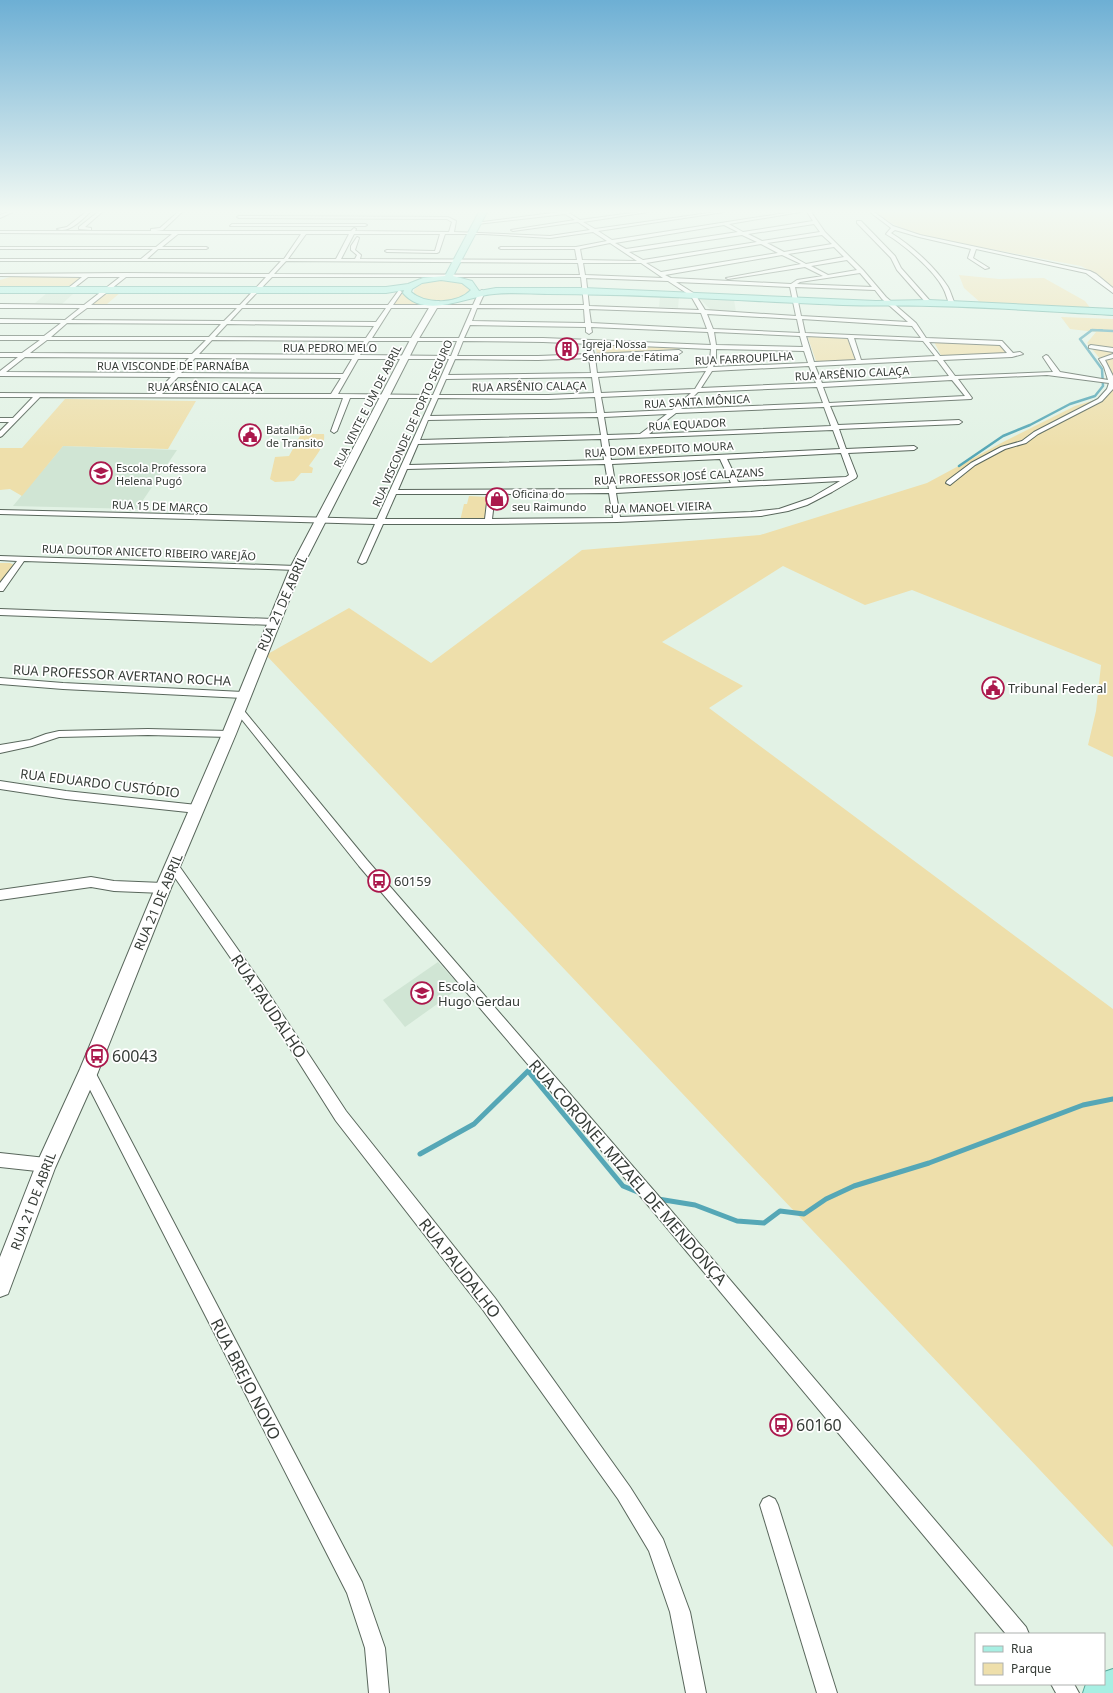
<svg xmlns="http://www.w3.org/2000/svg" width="1113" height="1693" viewBox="0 0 1113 1693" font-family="'Noto Sans',sans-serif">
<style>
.built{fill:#d0e5d4}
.green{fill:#eedfab}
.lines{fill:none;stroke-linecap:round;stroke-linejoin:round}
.stream-far2{stroke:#55a7b6;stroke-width:2}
.stream-far1{stroke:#55a7b6;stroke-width:2.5}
.stream{stroke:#55a7b6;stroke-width:5}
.street-casing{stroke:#59675c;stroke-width:2}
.secondary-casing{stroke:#59675c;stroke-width:2}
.primary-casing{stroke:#59a99b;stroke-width:2}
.street{fill:#fff;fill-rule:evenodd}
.secondary{fill:#fff;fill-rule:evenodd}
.primary{fill:#a7efe3;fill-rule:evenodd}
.labels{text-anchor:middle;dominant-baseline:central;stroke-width:3.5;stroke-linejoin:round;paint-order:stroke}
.far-poi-label{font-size:11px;fill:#353b36;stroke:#fff;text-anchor:start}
.far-street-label{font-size:11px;fill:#353b36;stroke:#fff}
.street-label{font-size:13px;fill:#353b36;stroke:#fff}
.poi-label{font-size:13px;fill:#353b36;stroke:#fff;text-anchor:start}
.near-street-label{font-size:16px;fill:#353b36;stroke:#fff}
.near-poi-label{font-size:16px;fill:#353b36;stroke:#fff;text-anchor:start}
</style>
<rect width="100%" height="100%" fill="#e2f2e5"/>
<!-- built -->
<g class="built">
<path d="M47,293h27l-12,11 -27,-1z"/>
<path d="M660,297h19l-1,11 -19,-1z"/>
<path d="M703,298l31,2 2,12 -25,-2 -11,-11z"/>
<path d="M63,446l114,4 -40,59 -124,-3z"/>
<path d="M438,962l23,25 -56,40 -22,-27z"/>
</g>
<!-- green -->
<g class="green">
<path d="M873,212h240v77l-19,-16 -13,-7 -165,-31 -35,-17z"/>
<path d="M959,275l40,4 45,-1 41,23 6,8 -110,-6 -17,-15z"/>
<path d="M10,277h72l-14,12 -68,-1v-8z"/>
<path d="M442,280l21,3 8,6c-7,16 -46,14 -57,5v-4c7,-8 18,-9 28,-10z"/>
<path d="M106,292h15l-14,12h-16z"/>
<path d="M402,294l9,5 15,6 -32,-1z"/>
<path d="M1061,317l52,2v438l-25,-12 8,-34 5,-46 -189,-75 -47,15 -82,-39 -121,76 81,44 -34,22 404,301v538l-847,-892 83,-47 82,55 151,-113 178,-15 167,-52 78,-42 70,-35 26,-8 8,-12 -3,-20 -19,-23 9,-11 -26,-3z"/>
<path d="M811,336l41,3 8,21 -40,3 -4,-2 -8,-23z"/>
<path d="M934,342l67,3 8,9 -67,3z"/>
<path d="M596,344l79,3 4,2 -82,5 -2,-9z"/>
<path d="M65,399l131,2 -28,48 -105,-3 -41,50 -12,-7 -10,1v-42h22z"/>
<path d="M301,434h23c2,11 -9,23 -15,32l4,2 -1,5h-11l-7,8 -19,1 -5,-3 5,-22 14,-1z"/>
<path d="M469,496l18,1 -1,22 -26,2 4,-17h3z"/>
<path d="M0,563h10l4,2 -14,19z"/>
</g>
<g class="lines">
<!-- stream-far2 -->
<path class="stream-far2" d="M1091,330h11"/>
<!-- stream-far1 -->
<path class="stream-far1" d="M959,466l44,-30 27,-11 40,-21 25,-8 8,-10 -1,-17 -22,-30 12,-9 21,1"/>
<!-- stream -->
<g class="stream">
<path d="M420,1154l54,-30 54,-53 95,115 17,7"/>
<path d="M658,1199l37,6 42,16 27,2 16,-12 24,3 22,-15 28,-13 75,-23 154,-58 30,-6"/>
</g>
<!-- street casing -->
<g class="street-casing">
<g id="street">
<path d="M8,212h5l-13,6v-3z"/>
<path d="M86,212h4c-8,8 -22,22 -33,17l10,-2z"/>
<path d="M98,212h4l-17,15 6,1v2l-12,-1v-2z"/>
<path d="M178,212h4l-19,18 -7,1h195l3,-3 2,1 -1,2 94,1 3,-10 -5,-3 -208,-1 -2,-1 2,-1 209,1 8,4 -2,11 96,4 40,-6 -12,-8 -65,9 -2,-1 64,-10 -10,-6 -88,10 -2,-1 85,-11h10l-1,1 11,7 59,-8h9l-65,10 12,7 121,-17h8l-126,19 14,9 180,-28h8l-71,12 14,8 70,-11 -6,-9h4l14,20 38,38 23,27 30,26 10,15 76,3 11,12 7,-1 3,2 -11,3 -69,3 12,16 98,-4 -10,-15 3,-2 2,1 12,16 48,8 -4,-13 -5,-8 14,-5v4l-8,2 8,16v13l-11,12 -64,33 -12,9 -21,6 -30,16 -25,20 -4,-2 1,-2 24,-18 30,-16 21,-6 12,-9 64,-33 9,-10 2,-6 -62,-8 -89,4 14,19 -1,1 -141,7 8,19 121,-5 3,2 -3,2 -120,5 7,20 68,-3 3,2 -3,2 -66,3 9,23 -1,2 -24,14 -25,13 -19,6 -27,5 -144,6 -129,2h-105l-17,38 -4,2 -4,-2 17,-38 -375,-10v-4l377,9 55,-121h-82l-13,33 -3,2 -3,-2 12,-33 -303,-1 -38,39 -2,1v-6l9,-9h-9v-4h13l20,-21h-33v-4l155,1 16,-17 -171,-1v-5l18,-14h-18v-4h22l18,-13h-40v-4h44l17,-13h-61v-4l65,1 15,-12h-80v-4l84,1 36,-28h-32l-19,15 -2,-1v-2l15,-12 -82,-1v-2l126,-1 143,1 12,-13h-281v-2h141l12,-10h-153v-2h156l16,-13 -172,-1v-2h151v-2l9,-1zM814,224l6,8 -58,9 -14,-7zM724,225l14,7 -112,17 -11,-6zM593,232l14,9 -31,6h-75l-2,1 2,1h74l2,11 -217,-1 1,-4 -6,-5 4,-12 -2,-1 -6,9v4l6,5 -2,4h-14l13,-25h86l-5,17 -48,-1 -2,1 2,1 50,1 2,-1 6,-18h38l67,4zM178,234h123l-17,25h-137l11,-10h48l2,-1 -2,-1h-44zM306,234h43l-13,25h-48zM742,235l15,7 -114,18 -14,-8zM822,235l10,9 -48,8 -17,-9zM610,243l27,18 -55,-1 -2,-11zM761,244l17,9 -117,19 -15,-9zM834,247l10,10 -38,7 -18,-10zM782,255l19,9 -75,14 2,1 77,-12 18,9 -26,4 -6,4 -120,-6 -6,-3zM847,260l10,10 -29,5 -17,-9zM286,261l292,2 2,12 -306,-1zM583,263h58l22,15 -78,-3zM860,273l12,14 -75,-3 3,-2zM126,277h140l-26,28h-149zM272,277h309l3,28h-105l6,-13 -3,-2 -3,2 -6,13h-80l9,-13 -3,-2 -11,15h-143zM586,278l82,3 23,15 8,14 -110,-4zM676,282l114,5 6,29 -91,-6 -10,-16zM795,287l80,3 7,9 26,23 -107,-6zM87,308h150l-13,13 -153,-1zM242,308h144l-10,14 -146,-1zM391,308h81l-13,30h-87zM477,308l107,1 1,14 -113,-2zM589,309l112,4 6,16 -116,-6zM707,314l90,5 3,14 -87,-4zM802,319l110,7 9,12 -116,-5zM67,323l154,1 -12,13h-158zM227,324l147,2 -8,12 -151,-1zM470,325l116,2v5l3,2 3,-2 -1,-5 117,5 3,13 -168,-7h-79zM714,332l86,4 3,11 -87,-2zM806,336l42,2 8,22 -42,2zM854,338l69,3 12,15 -74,4zM47,340h159l-14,14 -162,-1zM212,340l152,1 -10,14 -155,-1zM369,341h88l-6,15 -91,-1zM463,341l80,1 168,7 -1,11 -3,8 -110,5 -2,-16 84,-3 3,-2 -3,-2 -85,4 -1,-4 -2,-1 -3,2 1,3 -51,2h-81zM929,342l71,3 7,8 -67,3zM716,349l88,2 4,12 -95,4 3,-7zM25,357l164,1 -15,15 -168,-1zM195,358l157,1 -9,15 -162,-1zM589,358l2,15 -143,2 7,-16 83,1zM358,359h91l-16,36 -95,-1zM937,360l12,16 -127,7 -7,-17zM809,366l7,17 -115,5 11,-17zM706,371l-11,18 -94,4 -3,-16zM178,377l163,1 -10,16h-169zM592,377l2,16 -46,2h-109l7,-16zM952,380l13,16 -136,7 -6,-16zM817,387l6,16 -142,6 17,-17zM691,393l-19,17 -68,3 -3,-16zM595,397l2,16 -167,3 8,-18 110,1zM824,407l7,19 -182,8 27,-21zM667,414l-27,20 -33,1 -3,-18zM598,417l3,18 -181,5 8,-20zM833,430l7,19 -229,11 -3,-21zM601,439l3,21 -195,5 9,-21zM841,453l8,22 -3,2 -108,5 -11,-23zM720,459l11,24 -115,6 -4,-25zM605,464l4,25 -211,1 9,-21zM840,481l-29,17 -32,11 -28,3 -131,5 -4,-24zM609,493l4,25 -121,1 3,-25zM396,494h92l-3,25h-100z"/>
<path d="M870,212h4l19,14 27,9 170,36 6,3 17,14v5l-27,-20 -110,-24 -3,9 16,10 -4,1 -17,-11 3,-9 -52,-12 -24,-7 -4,3c20,12 44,34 57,54 3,5 4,11 7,17l-5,1c-3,-5 -4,-12 -7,-17 -9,-18 -40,-44 -57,-54l5,-6z"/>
<path d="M857,221h4l34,35 6,12 30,34v2h-4l-30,-34 -6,-12 -34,-35z"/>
<path d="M232,224h133l2,1 -2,1h-135z"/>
<path d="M1091,345l22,3v4l-24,-4v-2z"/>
<path d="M0,556l296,10 4,2 -4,2 -272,-9 -21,30h-3v-8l17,-22 -17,-1z"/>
<path d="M0,609l273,10 4,3 -4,3 -273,-10z"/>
<path d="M0,678l63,5 180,9 5,3 -5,3 -180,-9 -63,-5z"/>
<path d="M238,706l3,1 126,153 295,340 364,427 3,7h-23l-354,-424 -293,-344 -124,-155 -2,-2z"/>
<path d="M148,729l81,2 5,3 -5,3 -81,-2 -89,2 -27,9 -32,7v-8l30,-5 16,-6 13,-3z"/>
<path d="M0,781l66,10 131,14 4,1 1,3 -1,3 -4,1 -131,-14 -66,-10z"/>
<path d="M173,862l4,1 88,125 81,123 149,187 135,189 33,52 27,73 16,81h-20l-16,-81 -21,-61 -31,-52 -135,-189 -147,-189 -79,-125 -88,-127 -2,-3 2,-3z"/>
<path d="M91,877l23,4 49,2 4,2 2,3 -2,3 -4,2 -49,-2 -23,-4 -91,13v-10z"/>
<path d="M88,1066l5,2 269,514 23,66 4,45h-20l-4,-45 -18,-55 -264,-517 -2,-4 2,-4z"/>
<path d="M0,1153l46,5 5,2 2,5 -2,5 -5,2 -46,-5z"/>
<path d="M769,1496l6,3 3,6 59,188h-20l-57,-188 3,-6z"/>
<path d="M1051,1684h23l5,9h-23z"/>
</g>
</g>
<!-- secondary casing -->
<g class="secondary-casing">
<path id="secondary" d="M433,301h6l1,2 -22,37 -116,228 -66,166 -65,154 -73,184 -43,96 -44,118 -3,8 -8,3v-40l36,-92 44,-96 75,-181 67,-154 68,-166 120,-228z"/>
</g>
<!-- primary casing -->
<g class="primary-casing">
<g id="primary">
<path d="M479,212h8l-34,64 19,5 7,10 17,-3h88l292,13 53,-1 184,9v6c-61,-3 -122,-8 -183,-9 -29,-1 -58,0 -87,-1 -98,-4 -196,-11 -295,-11 -17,0 -36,-2 -54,0 -27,2 -68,26 -91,-1l1,-3 -18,3h-386v-6h386l22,-3 15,-6 22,-2zM441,280l21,3 9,7c-13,14 -45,15 -60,2l1,-3 10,-6z"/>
<path d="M1113,1669v24h-30l3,-9h18v-12z"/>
</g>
</g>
<!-- street -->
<use href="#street" class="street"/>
<!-- secondary -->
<use href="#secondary" class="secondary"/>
<!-- primary -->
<use href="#primary" class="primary"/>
</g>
<!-- sky -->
<linearGradient id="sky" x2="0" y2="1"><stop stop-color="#6dafd4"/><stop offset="0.47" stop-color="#f2f9f3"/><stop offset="1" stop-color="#f2f9f3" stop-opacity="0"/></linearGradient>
<rect width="1113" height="449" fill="url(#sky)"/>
<!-- icons -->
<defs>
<g id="building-ring" transform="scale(1.15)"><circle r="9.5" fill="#fff" stroke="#ab184c" stroke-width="1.5"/><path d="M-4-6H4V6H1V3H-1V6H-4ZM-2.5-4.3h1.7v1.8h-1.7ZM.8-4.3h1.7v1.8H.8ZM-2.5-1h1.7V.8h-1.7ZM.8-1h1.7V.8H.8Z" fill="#ab184c"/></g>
<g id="civic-ring" transform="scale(1.15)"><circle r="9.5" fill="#fff" stroke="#ab184c" stroke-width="1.5"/><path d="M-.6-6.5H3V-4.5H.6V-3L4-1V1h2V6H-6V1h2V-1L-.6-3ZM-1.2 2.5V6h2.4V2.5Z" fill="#ab184c"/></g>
<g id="school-ring" transform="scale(1.15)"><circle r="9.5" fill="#fff" stroke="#ab184c" stroke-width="1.5"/><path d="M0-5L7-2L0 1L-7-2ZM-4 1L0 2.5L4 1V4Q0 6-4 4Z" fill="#ab184c"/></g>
<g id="shop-ring" transform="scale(1.15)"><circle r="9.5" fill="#fff" stroke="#ab184c" stroke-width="1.5"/><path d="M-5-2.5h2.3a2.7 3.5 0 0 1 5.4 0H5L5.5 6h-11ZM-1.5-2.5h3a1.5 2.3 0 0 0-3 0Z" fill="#ab184c"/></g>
<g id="bus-ring" transform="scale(1.15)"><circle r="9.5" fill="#fff" stroke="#ab184c" stroke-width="1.5"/><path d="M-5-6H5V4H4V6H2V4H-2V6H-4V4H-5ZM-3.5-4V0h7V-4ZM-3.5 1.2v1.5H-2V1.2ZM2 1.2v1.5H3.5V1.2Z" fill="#ab184c"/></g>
</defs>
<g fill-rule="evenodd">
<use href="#building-ring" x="567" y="349"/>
<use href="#civic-ring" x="250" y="435"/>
<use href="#school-ring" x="101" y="473"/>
<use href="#shop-ring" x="497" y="499"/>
<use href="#civic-ring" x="993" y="688"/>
<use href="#bus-ring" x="379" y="881"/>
<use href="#school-ring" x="422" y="993"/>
<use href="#bus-ring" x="97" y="1056"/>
<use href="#bus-ring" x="781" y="1425"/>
</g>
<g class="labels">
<!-- far-poi labels -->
<g class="far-poi-label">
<text x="582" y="343">Igreja Nossa<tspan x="582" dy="13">Senhora de Fátima</tspan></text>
<text x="266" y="429">Batalhão<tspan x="266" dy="13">de Transito</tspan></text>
<text x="116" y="467">Escola Professora<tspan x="116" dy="13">Helena Pugó</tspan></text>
<text x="512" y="493">Oficina do<tspan x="512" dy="13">seu Raimundo</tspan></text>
</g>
<!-- far-street labels -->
<g class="far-street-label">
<text x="330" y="347">RUA PEDRO MELO</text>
<text transform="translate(744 358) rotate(-3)">RUA FARROUPILHA</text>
<text x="173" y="365">RUA VISCONDE DE PARNAÍBA</text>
<text transform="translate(852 373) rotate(-3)">RUA ARSÊNIO CALAÇA</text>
<text x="205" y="386">RUA ARSÊNIO CALAÇA</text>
<text transform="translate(529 386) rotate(-1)">RUA ARSÊNIO CALAÇA</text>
<text transform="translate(697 401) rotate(-3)">RUA SANTA MÔNICA</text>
<text transform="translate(367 406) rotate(-63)">RUA VINTE E UM DE ABRIL</text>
<text transform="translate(412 423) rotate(-66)">RUA VISCONDE DE PORTO SEGURO</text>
<text transform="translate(687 424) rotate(-3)">RUA EQUADOR</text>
<text transform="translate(659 449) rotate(-3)">RUA DOM EXPEDITO MOURA</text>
<text transform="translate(679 476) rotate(-3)">RUA PROFESSOR JOSÉ CALAZANS</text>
<text transform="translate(160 506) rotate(2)">RUA 15 DE MARÇO</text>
<text transform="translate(658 507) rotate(-2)">RUA MANOEL VIEIRA</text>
<text transform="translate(149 552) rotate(2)">RUA DOUTOR ANICETO RIBEIRO VAREJÃO</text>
</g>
<!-- street labels -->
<g class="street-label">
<text transform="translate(282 603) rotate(-66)">RUA 21 DE ABRIL</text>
<text transform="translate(122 675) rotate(3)">RUA PROFESSOR AVERTANO ROCHA</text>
<text transform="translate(100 783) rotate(7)">RUA EDUARDO CUSTÓDIO</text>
<text transform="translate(158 902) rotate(-67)">RUA 21 DE ABRIL</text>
<text transform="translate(33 1201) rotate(-69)">RUA 21 DE ABRIL</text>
</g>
<!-- poi labels -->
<g class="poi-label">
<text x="1008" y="688">Tribunal Federal</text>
<text x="394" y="881">60159</text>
<text x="438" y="986">Escola<tspan x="438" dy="15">Hugo Gerdau</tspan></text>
</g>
<!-- near-street labels -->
<g class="near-street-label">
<text transform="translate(269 1006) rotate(56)">RUA PAUDALHO</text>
<text transform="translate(628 1172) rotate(49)">RUA CORONEL MIZAEL DE MENDONÇA</text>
<text transform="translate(460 1268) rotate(52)">RUA PAUDALHO</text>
<text transform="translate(246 1379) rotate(63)">RUA BREJO NOVO</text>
</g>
<!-- near-poi labels -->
<g class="near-poi-label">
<text x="112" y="1056">60043</text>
<text x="796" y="1425">60160</text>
</g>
</g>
<!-- legend -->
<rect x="975" y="1633" width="130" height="52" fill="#ffffff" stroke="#aeb1af"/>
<rect x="983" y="1646" width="20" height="6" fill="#a7efe3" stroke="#aeb1af"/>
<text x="1011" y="1653" font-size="12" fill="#353b36">Rua</text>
<rect x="983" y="1663" width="20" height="12" fill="#eedfab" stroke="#aeb1af"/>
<text x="1011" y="1673" font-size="12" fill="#353b36">Parque</text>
</svg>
